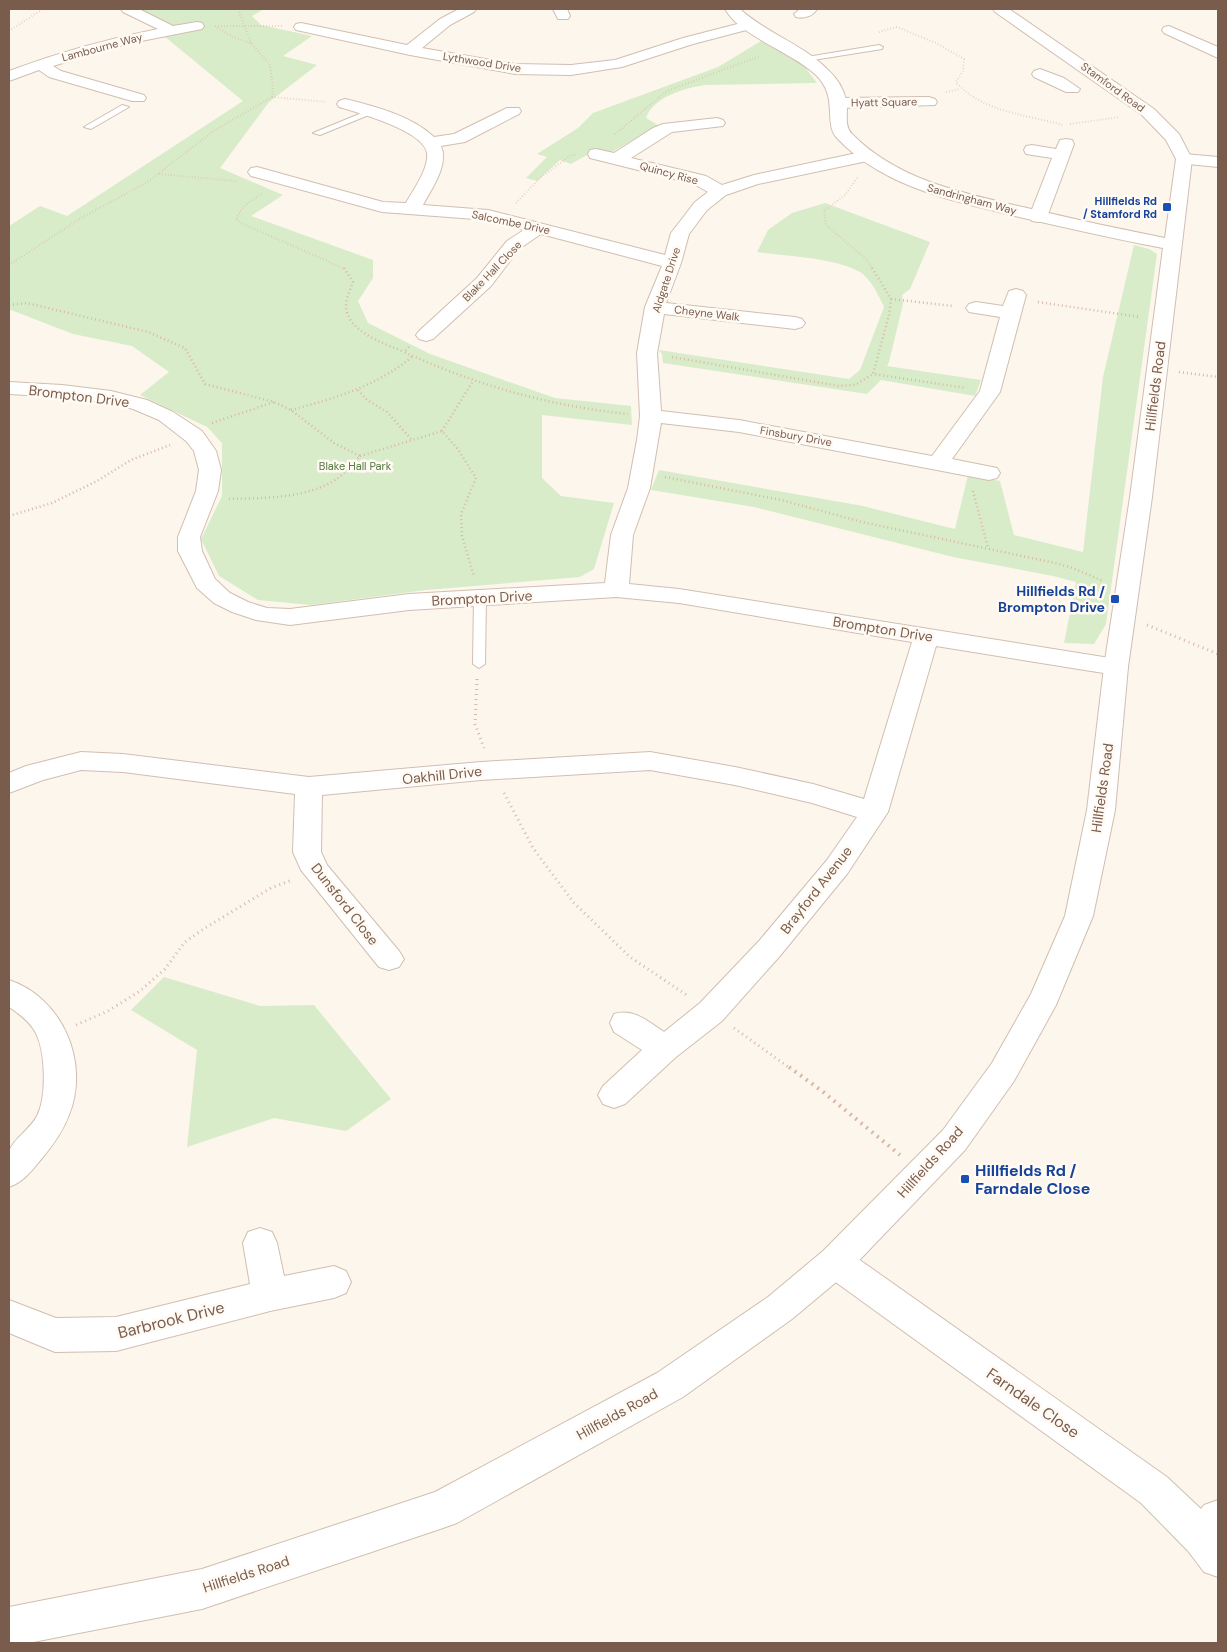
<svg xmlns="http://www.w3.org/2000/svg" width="1227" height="1652" viewBox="0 0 1227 1652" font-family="'DM Sans',sans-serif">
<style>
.green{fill:#d8ecc9}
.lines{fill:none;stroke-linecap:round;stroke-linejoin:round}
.service-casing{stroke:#d1beb0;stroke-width:2}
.minor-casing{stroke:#d1beb0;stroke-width:2}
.tertiary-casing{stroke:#d1beb0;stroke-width:2}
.path-far3{stroke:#d9b8a5;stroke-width:2;stroke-dasharray:0.5 2.5;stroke-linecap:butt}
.path-far2{stroke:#d9b8a5;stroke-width:2.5;stroke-dasharray:1 3;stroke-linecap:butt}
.path-far1{stroke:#d9b8a5;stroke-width:3;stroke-dasharray:1 4;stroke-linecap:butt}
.path{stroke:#d9b8a5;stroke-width:4;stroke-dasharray:2 5;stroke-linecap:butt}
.service{fill:#fff;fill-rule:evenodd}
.minor{fill:#fff;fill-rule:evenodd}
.tertiary{fill:#fff;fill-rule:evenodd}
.transit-dot{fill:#1a4fb4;stroke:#fffaf3;stroke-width:2}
.labels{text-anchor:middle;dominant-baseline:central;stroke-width:5;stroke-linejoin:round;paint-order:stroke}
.far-street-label{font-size:11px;fill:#7a5c4d;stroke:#fffaf3}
.far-transit-label{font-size:11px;font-weight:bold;fill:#164399;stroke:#fffaf3;text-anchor:end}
.far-park-label{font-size:11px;fill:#537a41;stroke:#fffaf3}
.street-label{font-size:14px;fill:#7a5c4d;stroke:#fffaf3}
.transit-label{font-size:14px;font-weight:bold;fill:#164399;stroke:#fffaf3;text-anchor:end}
.near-transit-label{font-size:16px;font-weight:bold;fill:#164399;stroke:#fffaf3;text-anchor:start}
.near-street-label{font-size:16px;fill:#7a5c4d;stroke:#fffaf3}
</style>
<rect width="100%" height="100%" fill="#fdf6ec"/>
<!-- green -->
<g class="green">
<path d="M131,9h133l-12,7 9,9 51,11 -29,20 34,9 -48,37 -49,66 63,27 -32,21 122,44v18l-15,23 10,22 62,31 125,44 76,8 1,19 -90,-10v63l19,18 53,7 -20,66 -14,8 -154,13 -115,15 -53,-5 -39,-24 -18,-37 21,-43v-53l-15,-16 -67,-32 29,-23 -37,-26 -59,-12 -62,-24 -2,2v-86l31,-20 27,10 176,-115 -79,-65 40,-8 -3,-5 -24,4z"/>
<path d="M761,41l43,25 13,17 -112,2c-20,3 -52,12 -59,33l12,7 -46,27 -16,-2 -25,14 -11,-4 -23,21 -11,-3 21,-21 -10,-3 41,-26 15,-15 125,-46z"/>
<path d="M825,203l105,39 -20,47 -8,6 1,9 -14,58 -2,4 94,14 -6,16 -94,-16 -14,14 -204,-31 -1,-9 -3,-4 190,29 11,-9 24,-63c-5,-11 -13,-28 -24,-35 -24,-14 -75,-16 -103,-20l11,-22 24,-17z"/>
<path d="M1134,245l15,4 8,5 -51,370 -12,20 -30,-1 12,-61 -23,-6 -100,-19 -199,-50 -103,-17 8,-20 204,36 92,23 13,-54 32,6 14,54 69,17 20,-175z"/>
<path d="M164,977l96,29 54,-1 77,94 -45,32 -72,-13 -87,29 10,-97 -66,-40z"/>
</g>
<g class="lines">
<!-- service casing -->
<g class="service-casing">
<g id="service">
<path d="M879,45l4,2 -1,2 -75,12 -4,-2 4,-2z"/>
<path d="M122,105l7,2 -38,22 -7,-2z"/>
<path d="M369,110l7,2 -56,23 -7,-2z"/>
<path d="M480,594l6,4 -1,66 -6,4 -6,-4 1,-66z"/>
</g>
</g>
<!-- minor casing -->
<g class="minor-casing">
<g id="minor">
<path d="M121,9h18l34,17 24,-4 5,1 2,3 -2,3 -76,15 -73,22 8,5 83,24 2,3 -2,3h-12l-83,-24 -10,-7 -30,11v-10c48,-18 98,-32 149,-42l-35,-17z"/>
<path d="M459,9h17l-2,3 -24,13 -28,23 93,16 56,1 44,-5 68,-22 66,-17 5,1 2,3 -2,3 -61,16 -71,23 -51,8 -56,-1 -105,-19 -109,-24 -5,-1 -2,-3 2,-3 5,-1 106,22 33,-26z"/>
<path d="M553,9h14l3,7 -2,3h-10z"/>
<path d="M800,9h17c-4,7 -13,10 -21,8l-2,-3z"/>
<path d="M1169,26l49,21v11l-54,-25 -2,-3 2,-3z"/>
<path d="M1040,69l24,9 16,11 -2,3h-12l-32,-15 -2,-3 2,-3z"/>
<path d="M929,97l6,2 2,3 -2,3 -96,3 -6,-2 -2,-3 2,-3 6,-2z"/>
<path d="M345,99c29,7 67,17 89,38l20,-3 53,-26h12l2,3 -2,3 -54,28 -24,4c8,19 -9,42 -18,59l65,5 177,45 6,-22 24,-31 13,-10 -14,-8 -104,-26 -2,-4 2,-4 6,-1 18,4 39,-25 10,-4 54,-6 6,2 2,3 -2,3 -51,6 -41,26 75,18 16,9 32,-10 112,-24 6,1 2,4 -2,4 -114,24 -32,11 -19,15 -18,24 -8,29 -15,40 129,14 7,2 3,4 -3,4 -7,2 -131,-15 -7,39 4,58 78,9 193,36 48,-65 20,-74 -31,-5 -3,-4 3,-4 7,-2 27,4 6,-15 7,-2 7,2 3,4 -26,97 -48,67 45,9 3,5 -3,5 -8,2 -250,-48 -78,-9 -11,65 -17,47 -4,49 50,5 437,70 9,2 3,6 -3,6 -9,2 -180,-29 -48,166 -41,62 -68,83 -57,64 -46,36 -51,47 -11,4 -11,-4 -5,-9 5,-9 39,-36 -28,-18 -4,-9 4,-9c20,-6 33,7 50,18l36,-29 59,-62 68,-81 30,-43 -45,-14 -77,-18 -85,-15 -169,10 -159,15 -1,57 6,13 72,86 5,8 -5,8 -10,3 -10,-3 -78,-97 -8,-18 2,-58 -172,-22 -42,-2 -38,10 -34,13v-20l17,-7 55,-14 42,2 186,23 172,-15 169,-10 85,15 78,17 51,15 48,-157 -233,-39 -63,-6 -207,13 -119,15 -34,-5 -24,-8 -18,-9 -17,-15 -19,-37v-14l18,-46 3,-21 -5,-19 -8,-10 -27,-21 -26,-11 -22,-6 -49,-6 -53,-3v-12l53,3 49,6 36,9 26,12 29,19 14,20 5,19 -3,21 -18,46 2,14 13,28 15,14 18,9 19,6 23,1 119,-15 196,-11 6,-48 17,-47 9,-48 3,-24 -3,-63 8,-46 17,-41 -121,-32 -22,15 -28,37 -58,53 -7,2 -7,-2 -3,-4 3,-4 58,-53 30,-37 17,-11 -36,-10 -106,-8 -131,-36 -3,-4 3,-4 6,-1 126,35 23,1c7,-13 23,-34 21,-50 -3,-22 -68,-40 -88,-46l-2,-3 2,-3z"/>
<path d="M1066,139l6,1 2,4 -27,73 -3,4 -6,1 -6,-1 -3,-4 23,-59 -26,-4 -2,-4 2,-4 6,-1 24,4 4,-9z"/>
<path d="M1184,154l34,3v10l-40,-4 -2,-4 2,-4z"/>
<path d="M9,980c54,18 81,83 60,135 -6,16 -16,30 -26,42 -11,13 -19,25 -34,30 -1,-7 -3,-32 1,-38 6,-12 20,-20 27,-33 10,-19 9,-68 -3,-86 -6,-10 -16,-17 -25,-23z"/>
<path d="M260,1228l12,4 5,11 7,33 50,-10 12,5 5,11 -5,11 -12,5 -64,13 -154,40 -61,1 -46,-19v-33l47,18 60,-1 134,-33 -7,-41 5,-11z"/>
<path d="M835,1247l12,4 320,226 34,32 3,-4 14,-5v77l-14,-5 -16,-21 -47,-48 -318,-230 -5,-11 5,-11z"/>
</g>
</g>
<!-- tertiary casing -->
<g class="tertiary-casing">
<path id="tertiary" d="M725,9h15c26,24 62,35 87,60 10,9 17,20 19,32 3,10 -3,24 6,33 46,47 114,60 175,74 46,11 92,21 138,30l11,-79 -10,-19 -24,-25 -147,-103 -2,-3h16l145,100 25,25 13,25 -40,338 -24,170 -13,143 -22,106 -37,89 -42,76 -49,69 -118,123 -55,46 -109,78 -226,126 -14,5 -241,81 -174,34h-19v-36l193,-38 233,-77 222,-119 111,-76 55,-46 120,-121 49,-67 39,-69 34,-78 22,-106 17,-143 26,-170 33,-249c-48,-9 -96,-20 -144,-31 -65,-16 -135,-29 -182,-79 -14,-15 2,-41 -21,-63 -24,-23 -75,-38 -91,-66z"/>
</g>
<!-- path-far3 -->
<g class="path-far3">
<path d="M238,9l13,34"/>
<path d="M215,26h69"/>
<path d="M9,31l34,-22"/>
<path d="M879,32l18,-5 39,16 28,16 -1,12 -7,11c25,30 72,33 107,43"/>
<path d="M946,92l14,-3"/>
<path d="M272,97l54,5"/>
<path d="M1070,124l50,-7"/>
<path d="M615,134l52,-43 93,-35"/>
<path d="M159,174l78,7"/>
<path d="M857,178l-12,17 -21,16 2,14 41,35 6,9"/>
<path d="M262,194c-11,6 -21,12 -25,25l4,4 104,46"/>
<path d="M516,203l24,-25 31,-23h5"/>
<path d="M9,265l72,-47 65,-35 69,-53 57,-33 1,-9 -3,-23 -19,-22 -18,-6 -17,-10"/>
</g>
<!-- path-far2 -->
<g class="path-far2">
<path d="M344,268l9,14c-2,7 -7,15 -7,23 0,27 38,38 58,47"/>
<path d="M872,268l19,31 -2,16 -16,59 93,14"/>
<path d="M891,299l62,7"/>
<path d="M1038,302l102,15"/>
<path d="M9,305l18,-2 121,29 37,16 20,36 69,18 17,8 43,33 26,13c-7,7 -14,16 -22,22 -30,21 -75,20 -110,21"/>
<path d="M409,347l-5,5c72,33 145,54 224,62"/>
<path d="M672,357l167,29 16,-1 18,-11"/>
<path d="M1179,372l39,5"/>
<path d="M358,390l8,9 21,13 24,27"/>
<path d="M291,410c45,-12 86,-24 122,-54"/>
<path d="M212,423l62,-21"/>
<path d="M442,431l31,-50"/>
<path d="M360,456l82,-25 15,17 19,30 -15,36 1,22 12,40"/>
<path d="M665,477l116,23 81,22 193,41 15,4 33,14"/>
<path d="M973,491l15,57"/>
<path d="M9,516l43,-13 45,-22 34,-21 39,-15"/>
</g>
<!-- path-far1 -->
<g class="path-far1">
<path d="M1147,625l71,29"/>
<path d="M477,679l-2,45 9,24"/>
<path d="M504,793l29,55 41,55 56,54 58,39"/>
<path d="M76,1025l32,-14 32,-20 25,-22 20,-27 20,-14 66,-40 21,-8"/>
<path d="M734,1028l57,41"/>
</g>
<!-- path -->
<path class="path" d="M789,1067l33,24 78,64"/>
<!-- service -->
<use href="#service" class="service"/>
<!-- minor -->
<use href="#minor" class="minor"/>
<!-- tertiary -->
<use href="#tertiary" class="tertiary"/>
</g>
<!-- markers -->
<g class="transit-dot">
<rect x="1162" y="202" width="10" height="10" rx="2.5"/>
<rect x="1110" y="594" width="10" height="10" rx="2.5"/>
<rect x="960" y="1174" width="10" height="10" rx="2.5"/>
</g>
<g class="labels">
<!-- far-street labels -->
<g class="far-street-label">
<text transform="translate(102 47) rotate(-15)">Lambourne Way</text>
<text transform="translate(482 62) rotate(9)">Lythwood Drive</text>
<text transform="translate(1113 87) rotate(36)">Stamford Road</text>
<text transform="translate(884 102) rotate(-1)">Hyatt Square</text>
<text transform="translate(669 173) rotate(15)">Quincy Rise</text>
<text transform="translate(972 199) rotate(15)">Sandringham Way</text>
<text transform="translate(511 222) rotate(12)">Salcombe Drive</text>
<text transform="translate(492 271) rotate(-46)">Blake Hall Close</text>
<text transform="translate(666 280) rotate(-72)">Aldgate Drive</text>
<text transform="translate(707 313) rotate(7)">Cheyne Walk</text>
<text transform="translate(796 436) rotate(10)">Finsbury Drive</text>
</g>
<!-- far-transit labels -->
<g class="far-transit-label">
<text x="1157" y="201">Hillfields Rd<tspan x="1157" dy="13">/ Stamford Rd</tspan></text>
</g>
<!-- far-park labels -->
<g class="far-park-label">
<text x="355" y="466">Blake Hall Park</text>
</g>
<!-- street labels -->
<g class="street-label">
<text transform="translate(1155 386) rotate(-83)">Hillfields Road</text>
<text transform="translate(79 396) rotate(7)">Brompton Drive</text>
<text transform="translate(482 598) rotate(-3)">Brompton Drive</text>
<text transform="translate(883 629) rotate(9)">Brompton Drive</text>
<text transform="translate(442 775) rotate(-6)">Oakhill Drive</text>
<text transform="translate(1102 788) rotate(-82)">Hillfields Road</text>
<text transform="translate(816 890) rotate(-52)">Brayford Avenue</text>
<text transform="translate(345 904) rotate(52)">Dunsford Close</text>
<text transform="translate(930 1162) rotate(-48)">Hillfields Road</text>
<text transform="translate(617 1414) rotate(-29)">Hillfields Road</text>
<text transform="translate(246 1574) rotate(-18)">Hillfields Road</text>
</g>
<!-- transit labels -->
<g class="transit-label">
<text x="1105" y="591">Hillfields Rd /<tspan x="1105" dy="16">Brompton Drive</tspan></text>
</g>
<!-- near-transit labels -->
<g class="near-transit-label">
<text x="975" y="1170">Hillfields Rd /<tspan x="975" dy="18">Farndale Close</tspan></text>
</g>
<!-- near-street labels -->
<g class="near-street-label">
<text transform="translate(171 1320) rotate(-14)">Barbrook Drive</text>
<text transform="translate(1033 1403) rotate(35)">Farndale Close</text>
</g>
</g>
<!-- border -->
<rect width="1227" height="1652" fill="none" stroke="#7a5c4d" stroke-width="20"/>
</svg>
